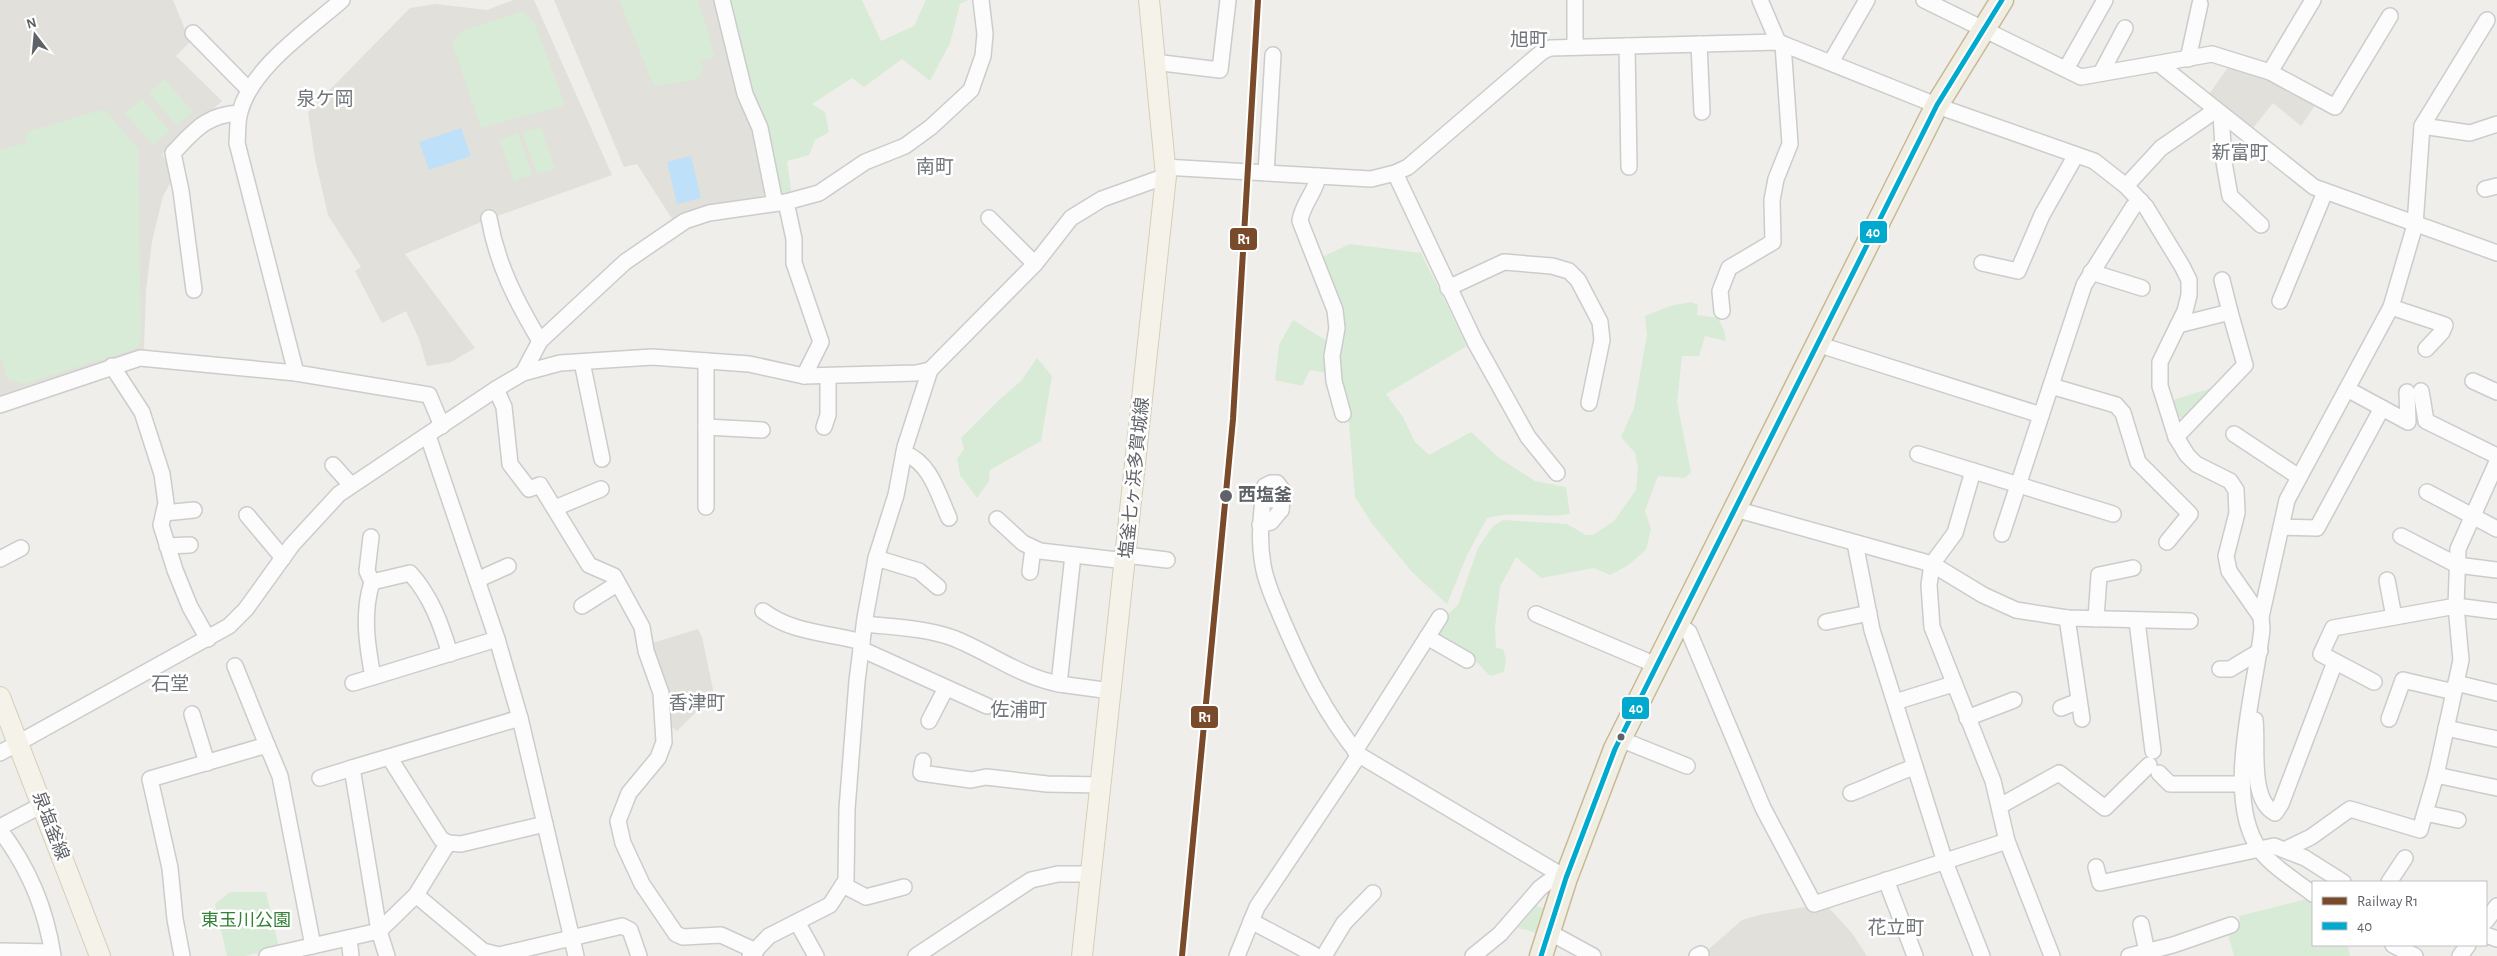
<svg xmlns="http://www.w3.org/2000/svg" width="2497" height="956" viewBox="0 0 2497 956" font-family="'Alegreya Sans','Noto Sans JP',sans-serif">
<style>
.education{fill:#e2e0da}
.green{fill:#d8ebd6}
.water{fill:#bfe0f9}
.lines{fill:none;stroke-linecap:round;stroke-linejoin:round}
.minor-casing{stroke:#cbcccc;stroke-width:18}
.major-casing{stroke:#d7ceb8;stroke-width:22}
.highway-casing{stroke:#c8b996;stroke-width:25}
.minor{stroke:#fdfcfc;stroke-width:15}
.major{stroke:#f4f2e9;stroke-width:20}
.highway{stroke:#f0ede3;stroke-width:22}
.bus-1-casing{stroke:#fff;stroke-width:9}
.bus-1{stroke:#00a9ce;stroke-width:5}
.rail-1-casing{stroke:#fff;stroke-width:10}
.rail-1{stroke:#7a4b2a;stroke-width:6}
.stop-dot{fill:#5f6368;stroke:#fff;stroke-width:2}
.labels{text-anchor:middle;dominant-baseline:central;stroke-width:5;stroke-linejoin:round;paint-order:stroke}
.street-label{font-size:18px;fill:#5f6368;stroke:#fff}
.stop-label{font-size:18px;font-weight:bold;fill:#5f6368;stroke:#fff;text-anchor:start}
.park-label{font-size:18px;fill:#348238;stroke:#fff}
.neighbourhood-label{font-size:19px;fill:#70757a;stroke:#fff}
.line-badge{stroke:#fff;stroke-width:2}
.badge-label{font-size:14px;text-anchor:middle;font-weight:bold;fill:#fff}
</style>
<rect width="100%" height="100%" fill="#efeeea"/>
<!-- education -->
<g class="education">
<path d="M0,0h173l17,42 -14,14 46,45 -60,53 12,22 -11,20 -11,45 -6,50 -2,58 -144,47z"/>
<path d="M513,0h21l78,175 -126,45 -81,34 70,94 -24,14 -24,4 -8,-27 -13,-28 -24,12 -27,-52 6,-4 -33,-52 -13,-56 -7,-47 102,-104 26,-4 51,6z"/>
<path d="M554,0h162l13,55 2,20 22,53 12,66 -6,5 -85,23 -37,-58 -13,3z"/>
<path d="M2231,63l87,38 -17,25 -28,-23 -23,29 -43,-35z"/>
<path d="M698,629l4,8 12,57 -37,37 -10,-8 -18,-79z"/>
<path d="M1805,907l24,1 23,25 15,23h-166l41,-36 21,-6z"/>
</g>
<!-- green -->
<g class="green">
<path d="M619,0h79l17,57 -15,3 3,11 -7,9 -42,6z"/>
<path d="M728,0h134l19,41 33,-15 12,-26h42l-8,4 -10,39 -20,38 -28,-22 -38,28 -12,-9 -40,26 13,8 4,20 -14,8 -6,15 -22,6 5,36 -13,1z"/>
<path d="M522,11l12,11 31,83 -84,23 -29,-86 10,-11z"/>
<path d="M165,79l28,33 -16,14 -28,-33z"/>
<path d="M142,99l28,32 -17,14 -28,-32z"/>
<path d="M104,109l34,40 3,191 -4,8 -113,36 -16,-5 -8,-24v-205l27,-7 -2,-7 5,-5z"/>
<path d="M541,127l14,41 -18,6 -15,-41z"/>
<path d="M518,133l14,42 -18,6 -14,-41z"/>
<path d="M1350,244l71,9 46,93 -81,48 17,23 12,25 14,13 42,-23 27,25 37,24 31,6 4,27c-28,5 -55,-4 -83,4l-20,37 -20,49 -34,-31 -40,-48 -18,-28 -7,-86 -11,-31 -17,-122z"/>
<path d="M1691,302l7,3 -1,10 21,3 6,12 2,11 -21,-5 -6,20h-17l-5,46 14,70 -6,6 -27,-2 -13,35 6,18 -5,21 -19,16 -17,9 -16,-7 -53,10 -25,-21 -16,30 -5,40 1,21 7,1 3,10 -2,13 -14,4 -19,-20 -35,-21 12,-21 10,-9 20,-57 15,-22 10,-6 64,4 19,11h7l21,-14 22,-31 2,-22 -3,-15 -14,-16 13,-29 13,-73 -2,-19 25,-10z"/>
<path d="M1293,320l37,23 -3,30 -17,-3 -8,16 -27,-6 4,-35z"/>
<path d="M1037,358l15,18 -11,65 -51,29 -1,11 -12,17 -17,-23 -3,-16 7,-10 -3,-11 37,-37 23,-20z"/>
<path d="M2215,387l-30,32 -7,-3 -5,-16z"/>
<path d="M230,892h36l13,56 -34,8h-18l-12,-52z"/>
<path d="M2307,899l6,4v42h34l3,11h-116l-7,-26 13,-7 -1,-7z"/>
<path d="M1536,906l8,2 -7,25 -19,-5z"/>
</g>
<!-- water -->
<g class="water">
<path d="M461,128l10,28 -42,14 -10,-28z"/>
<path d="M691,156l10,42 -24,6 -10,-42z"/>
</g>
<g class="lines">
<!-- minor casing -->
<g class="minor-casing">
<g id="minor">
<path d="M722,0l23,94 15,34 15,75"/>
<path d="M1575,0v47"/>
<path d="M1760,0l18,42"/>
<path d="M1924,0l157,77 131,-23 58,18 65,35 55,-91"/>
<path d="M193,33l56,57"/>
<path d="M1699,44l3,68"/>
<path d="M1627,46l2,121"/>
<path d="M2188,59l12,-55"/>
<path d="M1154,62l66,8 8,-70"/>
<path d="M1831,62l36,-62"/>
<path d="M2159,64l155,123 183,66"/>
<path d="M2066,69l39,-69"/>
<path d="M2270,72l43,-72"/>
<path d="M2101,73l24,-45"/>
<path d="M2221,114l3,48 6,34 31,29"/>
<path d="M2422,126l48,7 27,-9"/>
<path d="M1164,167l207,12 24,-6 13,-6 115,-99 20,-17 7,-3 228,-6 168,67 148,52 32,25 20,21 36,59 7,14v15l-4,16 -25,51v24l16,51 11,18 9,9 34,17 6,9 1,23 -11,43 3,15 32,46 1,12c-6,59 -40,170 -2,221 13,17 36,31 53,44"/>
<path d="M1266,173l7,-118"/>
<path d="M1395,173l80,169 53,95 29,36"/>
<path d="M1318,176c-2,16 -16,28 -18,45l35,89 2,18 -5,28 2,25 9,33"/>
<path d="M2126,186l35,-38 55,-38"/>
<path d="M2485,189l12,-3"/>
<path d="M786,202l8,37v24l27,79 -17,34"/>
<path d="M489,218c8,46 27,83 51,123"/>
<path d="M989,218l46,46"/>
<path d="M1982,263l36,8 24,-56 34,-60"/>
<path d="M2091,272l51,16"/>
<path d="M2222,280l8,32"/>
<path d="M1448,288l56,-26 48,4 17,5 9,9 22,42 2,18 -13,63"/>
<path d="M194,290l-13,-99 -8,-38c22,-23 33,-38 66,-40"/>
<path d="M2280,301l45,-109"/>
<path d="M2391,307l54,18 -3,7 -16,17"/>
<path d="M1722,311l-2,-20 9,-23 44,-26 -1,-42 4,-21 14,-35 -7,-100"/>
<path d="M1817,344l224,71"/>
<path d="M706,361v146"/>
<path d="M582,362l20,97"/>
<path d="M112,366l30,46 20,62 4,29 -5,22 14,45 15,37 18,32"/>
<path d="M296,373l-59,-230c1,-10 0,-22 3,-31 11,-44 69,-83 102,-112"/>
<path d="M523,373l17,-32 85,-79 60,-41 24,-8 77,-11 33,-9 46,-31 40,-16 26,-19 40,-37 12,-34 2,-22 -4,-34"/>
<path d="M2473,381l24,11"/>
<path d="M2051,386l65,19 7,8 15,49 52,52 -23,28"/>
<path d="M496,389l8,18 6,57 19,25 11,-4 49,80 25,11 28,51 4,24 15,42 3,49 -6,16 -29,35 -11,28 5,22 19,41 34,50 7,3 38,-2 35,16"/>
<path d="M2347,389l61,33 -1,-30"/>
<path d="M2421,391l5,30 71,35"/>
<path d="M0,405l140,-47 156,15 133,22 13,31"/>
<path d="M706,427l56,3"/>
<path d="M824,427l4,-12v-39"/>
<path d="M2234,434l65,43"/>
<path d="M428,436l69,203 23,79 56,238"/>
<path d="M2176,437l69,-72 -15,-53 -52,13"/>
<path d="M904,453c27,10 34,41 45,65"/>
<path d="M1918,454l195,60"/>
<path d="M333,465l18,20"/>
<path d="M1973,471l-18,62 -23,31 -3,21 3,42 61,154 14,60 45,115"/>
<path d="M2427,492l70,37"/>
<path d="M1263,501l2,-15 6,-3h6l6,8 -2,19"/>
<path d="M555,508l46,-19"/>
<path d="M1735,509l197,55 51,31 33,15 51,8 123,3"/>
<path d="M164,513l30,-3"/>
<path d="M247,515l36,43"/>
<path d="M997,519l26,24 17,8 86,10"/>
<path d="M1260,525l11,-3 10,-12 -2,-9 -3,-2 -13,2c-3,22 -4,42 0,64 3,19 12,37 19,54 21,49 43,95 77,136l207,123"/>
<path d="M2281,527l36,1 65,-120"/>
<path d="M2002,534l82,-249 49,-78 8,-6"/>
<path d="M2401,536l56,29 40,5"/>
<path d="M371,537l-4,34 5,11"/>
<path d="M1855,543l17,87 73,232 37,94"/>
<path d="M167,546l23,-1"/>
<path d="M1073,555l-14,129 52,7"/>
<path d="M1126,555l41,5"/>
<path d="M876,558l43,13 19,16"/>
<path d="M0,559l21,-11"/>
<path d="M1030,572l3,-24"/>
<path d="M477,580l31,-14"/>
<path d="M2387,580l7,37"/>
<path d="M582,606l35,-22"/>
<path d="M763,611c32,23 63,21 99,31"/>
<path d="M1536,614l120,51"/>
<path d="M2261,617l26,-117 104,-193 24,-82 7,-99 65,-106"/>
<path d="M2067,618l15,101"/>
<path d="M2096,619l3,-44 34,-7"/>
<path d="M2137,621l16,130"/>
<path d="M1826,622l43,-9"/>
<path d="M865,624c28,3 60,4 88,14 36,14 68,39 106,46"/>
<path d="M1677,624l12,8 74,176 51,96 193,-63"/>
<path d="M1427,637l40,23"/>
<path d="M861,649l126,57"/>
<path d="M450,654c-9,-30 -19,-58 -40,-81l-38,9c-10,31 -5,63 1,95l124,-38"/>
<path d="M235,666l32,79"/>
<path d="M2220,669h10l30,-18"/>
<path d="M2374,682l-53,-28 12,-26 123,-22 39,5"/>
<path d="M353,683l20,-6"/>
<path d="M2456,683l41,10"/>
<path d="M1895,702l58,-18"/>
<path d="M2061,708l18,-7"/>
<path d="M192,714l15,49"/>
<path d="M1967,718l47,-18"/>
<path d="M2250,719l5,1c3,25 -6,80 20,93l6,-9 54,-142"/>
<path d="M2389,719l14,-39 51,12"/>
<path d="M929,721l17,-33"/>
<path d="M2446,728l51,11"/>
<path d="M1620,739l67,27"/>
<path d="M1355,751l85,-134"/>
<path d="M0,753l229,-127 17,-17 46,-64 47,-51 157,-105 27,-16 37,-10 92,-6 97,7 55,12 112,-3 14,-3"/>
<path d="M389,757l52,82 7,4 13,1 84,-20"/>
<path d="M923,761l-2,12 50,7 15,-3 61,7 54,1"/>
<path d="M2159,773l11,11h72"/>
<path d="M2436,775l61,13"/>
<path d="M320,778l32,-10"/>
<path d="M1851,793c22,-8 41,-19 64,-26"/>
<path d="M2000,806l59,-33 46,35 44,-43"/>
<path d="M2425,813l33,7"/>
<path d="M0,827l42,-22"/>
<path d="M0,830c29,38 46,78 53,126"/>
<path d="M2286,849l25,-12 39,-28 70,21 16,-55 25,-115 -5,-54 2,-57 39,-87"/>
<path d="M2096,867l4,16 174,-37 31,12 38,24"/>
<path d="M1886,880l29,76"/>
<path d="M2389,882l16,-24"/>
<path d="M843,885l23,12 38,-10"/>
<path d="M416,895l67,56 16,4 123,-29 8,4 9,26"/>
<path d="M1251,921l62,33"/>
<path d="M2486,921l11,-15"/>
<path d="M797,922l19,34"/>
<path d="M2141,924l6,28"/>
<path d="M1549,932l44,24"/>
<path d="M2486,935l11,4"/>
<path d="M349,938l2,18"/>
<path d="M2393,945l22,11"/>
<path d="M0,951l52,1"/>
<path d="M182,956l-7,-37 -5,-51 -20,-89 117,-34 13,31 33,170"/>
<path d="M267,956l112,-25 37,-36 32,-52"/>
<path d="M387,956l-8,-25 -27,-163 168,-50"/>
<path d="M750,956l19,-20 61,-31 16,-25 1,-71 10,-128 8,-63 11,-60 20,-63 9,-48 25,-77 105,-106 36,-46 31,-19 64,-23"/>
<path d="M916,956l115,-76 27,-6h33"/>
<path d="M1237,956l20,-49 102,-152"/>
<path d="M1324,956l20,-33 29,-30"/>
<path d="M1473,956l27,-22 40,-46 8,-6 18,-4"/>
<path d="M1697,956l4,-2"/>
<path d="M2129,956l44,-11 58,-20"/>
<path d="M2460,956l8,-11"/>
</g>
</g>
<!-- major casing -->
<g class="major-casing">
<g id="major">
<path d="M0,697l100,259"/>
<path d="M1082,956l84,-780 -17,-176"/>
</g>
</g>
<!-- highway casing -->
<g class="highway-casing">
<path id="highway" d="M1541,956l25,-78 49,-129 322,-644 65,-105"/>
</g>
<!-- minor -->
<use href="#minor" class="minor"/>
<!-- major -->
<use href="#major" class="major"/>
<!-- highway -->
<use href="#highway" class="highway"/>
<!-- bus-1 casing -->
<g class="bus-1-casing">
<path id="bus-1" d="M1541,956l25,-78 49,-129 322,-644 65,-105"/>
</g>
<!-- bus-1 -->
<use href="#bus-1" class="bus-1"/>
<!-- rail-1 casing -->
<g class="rail-1-casing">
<path id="rail-1" d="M1182,956l51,-537 25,-419"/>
</g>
<!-- rail-1 -->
<use href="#rail-1" class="rail-1"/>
</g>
<!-- markers -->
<g class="stop-dot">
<circle cx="1226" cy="496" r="7"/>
<circle cx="1621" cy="737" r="4.5"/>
</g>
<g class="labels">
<!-- street labels -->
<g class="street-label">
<text transform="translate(1135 478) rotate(-84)">塩釜七ヶ浜多賀城線</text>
<text transform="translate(50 826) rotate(69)">泉塩釜線</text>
</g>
<!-- stop labels -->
<g class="stop-label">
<text x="1238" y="496">西塩釜</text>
</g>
<!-- park labels -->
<g class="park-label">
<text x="246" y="921">東玉川公園</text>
</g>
<!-- neighbourhood labels -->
<g class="neighbourhood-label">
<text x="1529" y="40">旭町</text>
<text x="325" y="99">泉ケ岡</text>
<text x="2240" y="153">新富町</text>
<text x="935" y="167">南町</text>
<text x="170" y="684">石堂</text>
<text x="697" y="703">香津町</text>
<text x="1019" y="710">佐浦町</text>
<text x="1896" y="928">花立町</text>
</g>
</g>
<g class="line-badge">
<rect x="1859" y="220" width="29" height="24" rx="5" fill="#00a9ce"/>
<rect x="1229" y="227" width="29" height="24" rx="5" fill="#7a4b2a"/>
<rect x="1621" y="696" width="29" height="24" rx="5" fill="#00a9ce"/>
<rect x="1190" y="705" width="29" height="24" rx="5" fill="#7a4b2a"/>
</g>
<g class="badge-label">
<text x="1873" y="237">40</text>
<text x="1244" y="244">R1</text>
<text x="1636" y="713">40</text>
<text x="1205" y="722">R1</text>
</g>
<!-- legend -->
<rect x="2312" y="881" width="175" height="65" fill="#ffffff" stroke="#bfc1c3"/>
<rect x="2322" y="897" width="25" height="8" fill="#7a4b2a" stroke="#bfc1c3"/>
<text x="2357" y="906" font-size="15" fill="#5f6368">Railway R1</text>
<rect x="2322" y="922" width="25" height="8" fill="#00a9ce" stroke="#bfc1c3"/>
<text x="2357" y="931" font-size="15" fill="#5f6368">40</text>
<!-- north arrow -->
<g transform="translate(35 35) rotate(344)" stroke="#ffffff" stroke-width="4" paint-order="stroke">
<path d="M0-4L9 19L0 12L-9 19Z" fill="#5f6368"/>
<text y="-8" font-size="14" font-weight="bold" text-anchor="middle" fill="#5f6368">N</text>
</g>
</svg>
